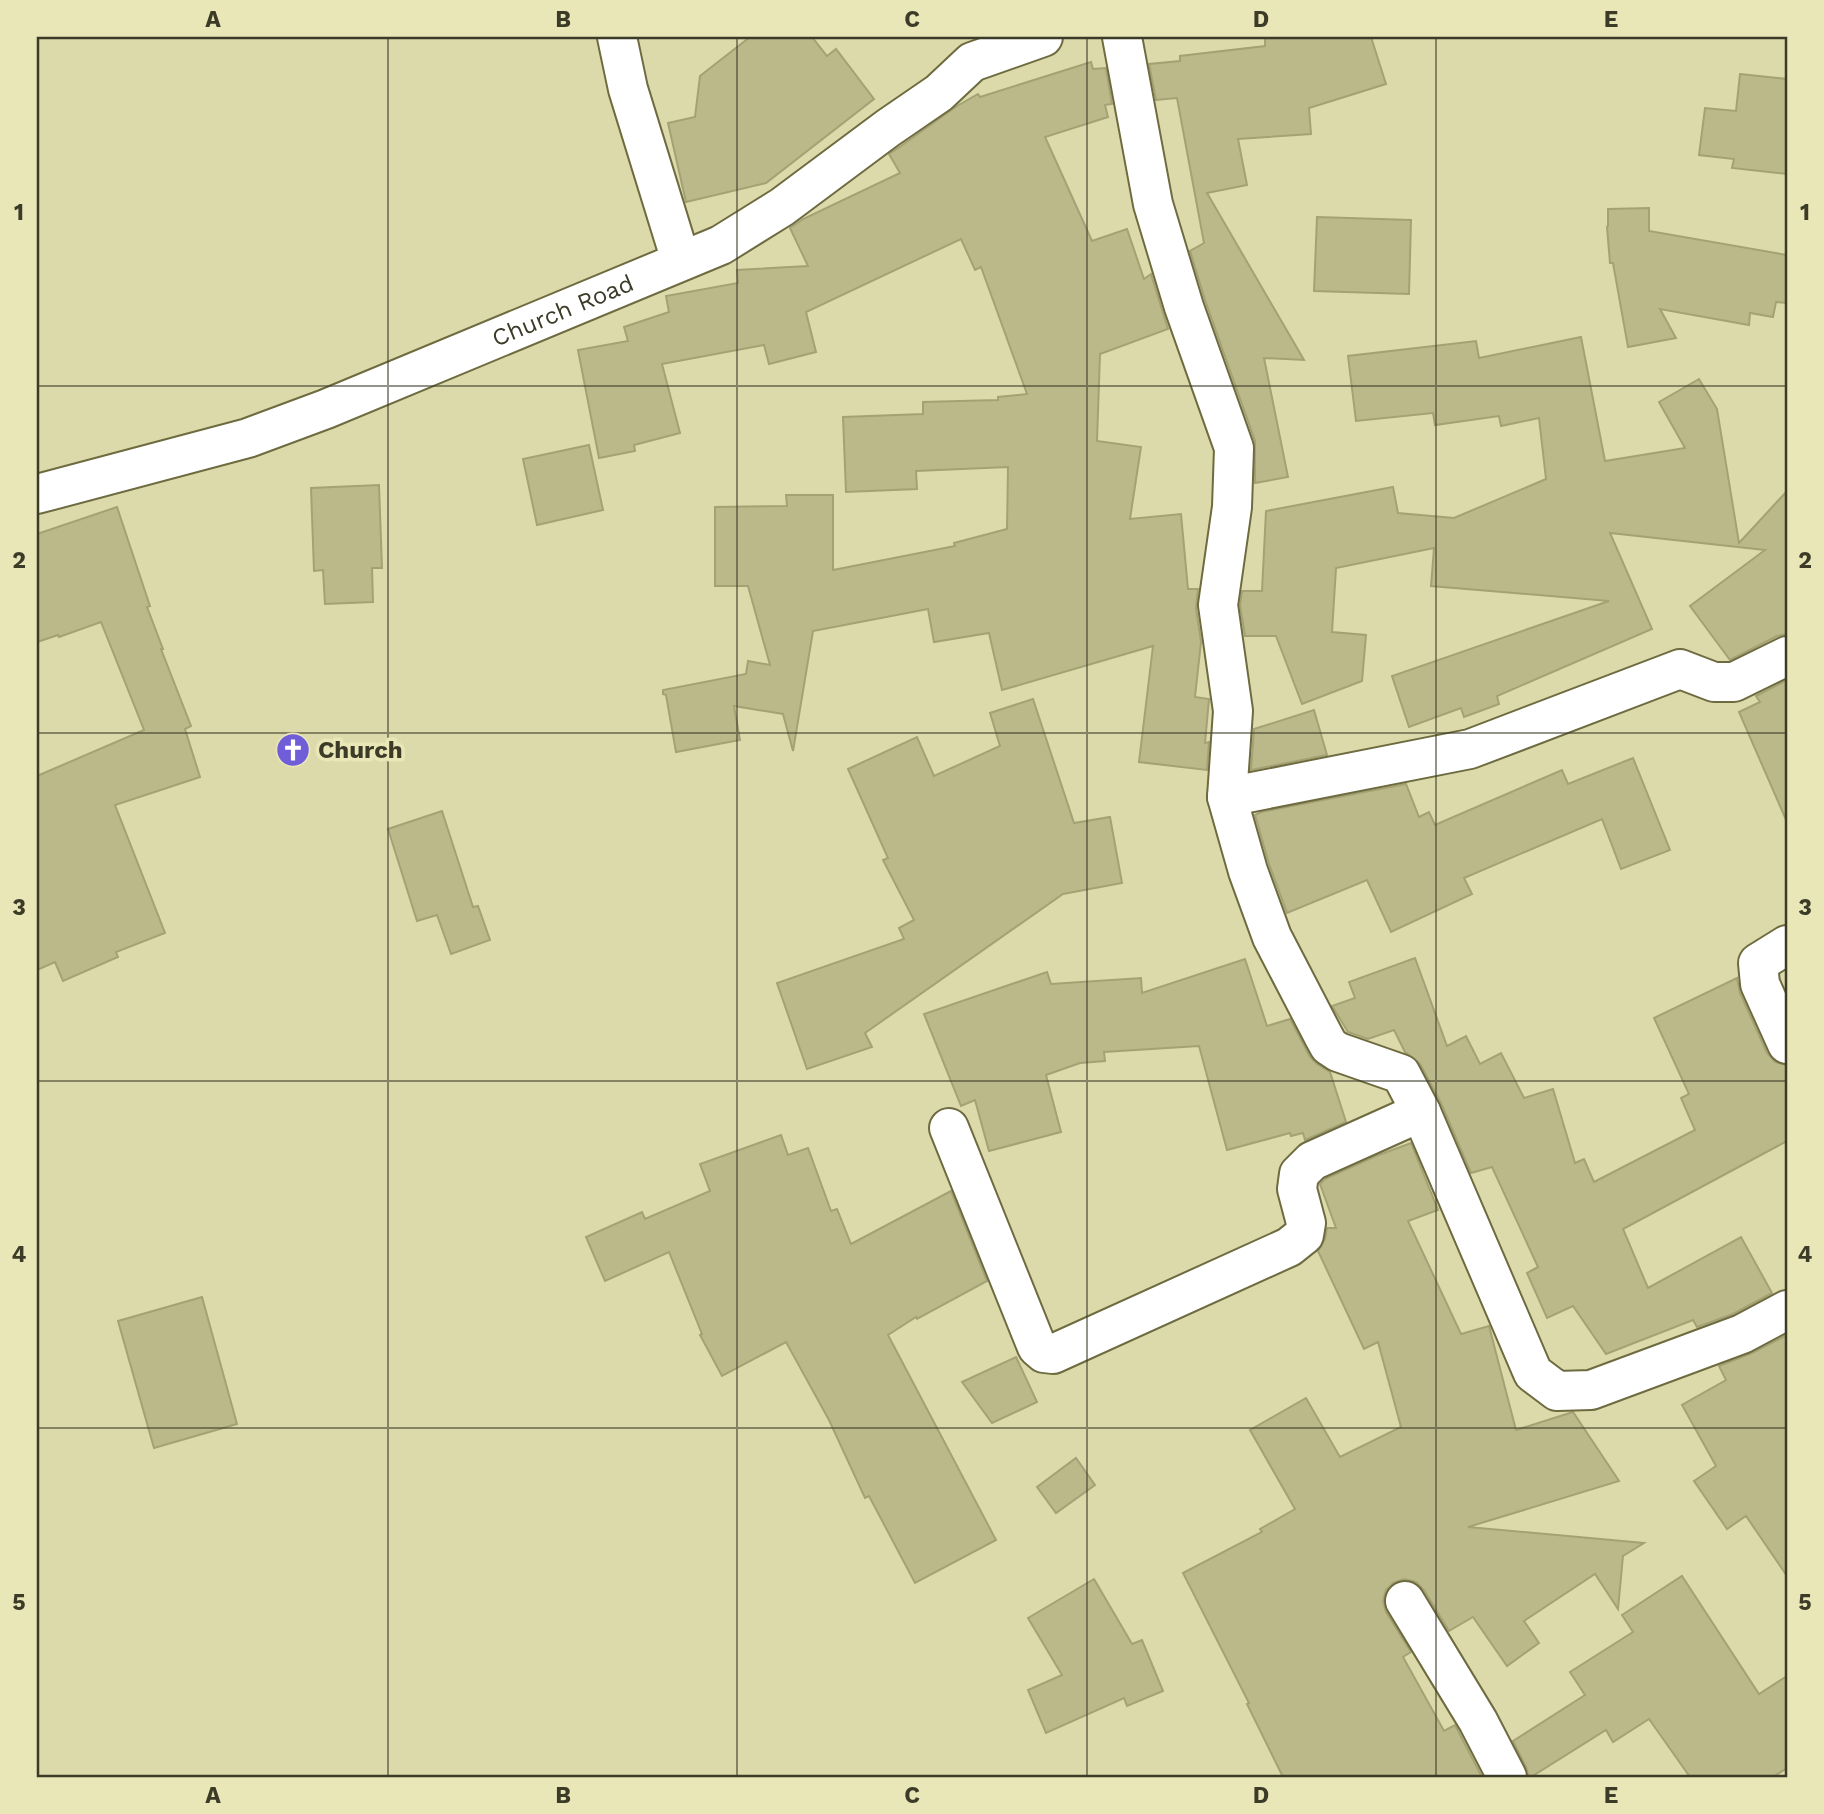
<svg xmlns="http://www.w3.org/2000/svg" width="1824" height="1814" viewBox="0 0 1824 1814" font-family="'Work Sans',sans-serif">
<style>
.building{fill:#bbb98a;stroke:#a4a274;stroke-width:2}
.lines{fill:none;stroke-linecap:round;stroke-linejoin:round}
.minor-casing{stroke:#6d6b3f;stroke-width:42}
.minor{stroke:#fff;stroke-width:38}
.grid{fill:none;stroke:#3c3b28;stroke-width:2;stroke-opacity:0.55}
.labels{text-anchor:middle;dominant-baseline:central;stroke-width:7;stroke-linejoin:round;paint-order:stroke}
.street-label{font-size:24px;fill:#3c3b28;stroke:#e9e7b7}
.poi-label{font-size:24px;font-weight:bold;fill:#3c3b28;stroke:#e9e7b7;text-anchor:start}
.neatline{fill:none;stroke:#3c3b28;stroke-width:2.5}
.grid-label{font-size:23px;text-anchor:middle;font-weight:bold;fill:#3c3b28}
</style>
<rect width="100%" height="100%" fill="#dcdaaa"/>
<!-- building -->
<g class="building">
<path d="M750,37h62l15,19 9,-7 38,50 -108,84 -80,19 -18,-79 27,-6 5,-41z"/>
<path d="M1265,37h106l15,47 -77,24 2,26 -73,5 9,46 -40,8 97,167 -40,-2 24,119 -33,6v-42l-50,-141 -15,-49 14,-8 -27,-145 -21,2 -7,-36 31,-3v-5l85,-10z"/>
<path d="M1091,62l2,7 13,-1 6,36 -7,1 3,12 -63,20 47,104 35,-12 17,50 7,-5 17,55 -68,25 -3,87 44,6 -11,72 51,-5 7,75h10l-2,19 5,34 -6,55 14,2 -4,44 4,-1 -2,28 -68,-8 14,-116 -151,44 -13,-57 -55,9 -6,-33 -115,22 -20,120 -10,-37 -49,-8 6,34 -64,12 -10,-57 -3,-1v-4l83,-16 2,-13 22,4 -22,-79h-33v-79l72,-1 -1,-11h47v75l122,-24 -1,-3 53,-14 1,-62 -92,4 1,18 -71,3 -3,-75 80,-3v-12l75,-2v-3l29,-3 -46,-127 -6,3 -14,-31 -155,73 10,40 -47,12 -5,-19 -102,19 18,69 -46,12 1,6 -36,7 -21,-108 50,-9 -4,-14 45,-15 -3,-16 72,-13 -1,-13 71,-4 -18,-38 13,-9 97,-46 -11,-19 12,-8 56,-40 21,-12 2,3z"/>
<path d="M1740,74l47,5v95l-55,-6 2,-9 -35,-4 6,-47 31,3z"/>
<path d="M1649,208v23l138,24v48l-11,-1 -3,15 -23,-4 -1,12 -89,-16 16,29 -48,9 -15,-84h-3l-3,-36 1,-1v-17z"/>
<path d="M1317,217l94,3 -2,74 -95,-3z"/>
<path d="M1581,337l24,124 80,-13 -26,-46 40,-23 18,30 22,134 48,-52v143l-10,2 -47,24 -40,-54 75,-56 -155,-17 42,96 -155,67 2,8 -35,13 -3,-9 -52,19 -17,-51 217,-75 -178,-15 3,-38 -98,20 -4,64 34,3 -4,46 -60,23 -26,-68h-31l-5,-31 2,-14h20l4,-80 127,-24 5,26 56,5 92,-39 -7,-61 -38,8 -2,-10 -64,9 -2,-12 -77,8 -8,-65 128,-15 3,17z"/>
<path d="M589,445l14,65 -66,15 -14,-66z"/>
<path d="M379,485l3,83h-10l1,34 -48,2 -2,-34 -9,1 -3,-83z"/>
<path d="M117,507l33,99 -3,1 16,42h-2l30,77 -6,3 15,48 -85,28 50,128 -49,19 2,5 -55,24 -8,-19 -18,8v-194l107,-46 -43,-108 -42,15 -1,-2 -21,7v-108z"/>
<path d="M1787,680v142l-48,-110 21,-10 -4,-6z"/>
<path d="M1033,699l41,124 36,-6 12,66 -59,11 -198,139 7,14 -65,22 -30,-86 127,-44 -5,-11 15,-8 -31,-60 5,-2 -40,-89 69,-32 17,39 66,-30 -10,-33z"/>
<path d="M1314,710l13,45 -76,15 3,-41z"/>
<path d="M1633,758l37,92 -49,19 -19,-50 -138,59 8,16 -81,38 -24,-52 -80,33 -18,-49 -14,-49 6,-3 145,-28 13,33 10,-5 6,13 127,-55 6,14z"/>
<path d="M442,811l31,96 5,-1 12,34 -39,14 -14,-39 -20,6 -29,-92z"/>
<path d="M1415,958l32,88 19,-10 14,28 21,-11 23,45 29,-9 22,74 9,-4 10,23 101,-52 -14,-32 8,-4 -35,-76 83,-40 3,15 27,60 8,9 12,3v76l-164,88 25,59 93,-51 31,56 -39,21 -36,13 -4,-7 -87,34 -33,-48 -26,12 -20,-45 11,-6 -46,-100 -21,6 -30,-70 -21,-39 -15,-12 -11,-22 -26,9 -20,-7 -16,-26 23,-8 -6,-16z"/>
<path d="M1245,959l22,67 23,-7 20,38 7,7 13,8 16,50 -41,18 -2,-7 -12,3 -1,-3 -63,17 -28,-104 -95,6 1,9 -25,2 -34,12 15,57 -72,19 -14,-51 -14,6 -37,-92 123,-42 4,12 90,-6 1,15z"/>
<path d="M781,1135l7,20 20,-7 23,63 6,-2 14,35 100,-53 36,90 -70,38 -1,-2 -28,18 108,205 -81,43 -46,-87 -4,2 -36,-78 -43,-78 -64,34 -22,-41 2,-1 -33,-82 -64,29 -19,-44 56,-25 3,7 65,-28 -10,-27z"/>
<path d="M1411,1143l27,67 -30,11 53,113 28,-8 27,104 57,-18 46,69 -151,46 176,16 -21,13 -5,53 -23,-35 -71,47 15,22 -32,23 -34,-49 -24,14 -25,-41 -8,-8 -12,-3 -11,4 -7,7 -3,11 3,11 25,40 -8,5 41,74 11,-6 27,52h-199l-36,-73 2,-1 -66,-130 79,-41 -2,-3 35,-20 -45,-79 56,-32 34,59 61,-30 -23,-85 -14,7 -46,-98 7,-12 2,-11h9l-16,-44 5,-5 51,-23z"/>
<path d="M202,1297l35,127 -83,24 -36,-127z"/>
<path d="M1787,1335v241l-41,-60 -19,13 -33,-48 22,-15 -34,-61 44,-25 -7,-14 33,-13z"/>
<path d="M1016,1357l21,45 -45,21 -30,-41z"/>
<path d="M1076,1458l19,27 -39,28 -19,-26z"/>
<path d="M1682,1576l77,118 28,-18v92l-14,9h-83l-41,-58 -36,23 -7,-12 -75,47h-2l-3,-10 -13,-26 72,-46 -15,-23 63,-40 -11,-17z"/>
<path d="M1094,1579l38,65 10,-4 21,51 -36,15 -3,-8 -78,35 -18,-43 34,-15 -34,-57z"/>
</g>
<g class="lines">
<!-- minor casing -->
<g class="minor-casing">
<g id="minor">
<path d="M617,37l11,52 53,172"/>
<path d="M1122,37l31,167 31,103 50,141 -2,59 -14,98 15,106 -6,86 21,74 24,66 52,100 5,9 9,6 63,22 20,38 112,261 24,18 34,-1 151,-56 45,-24"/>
<path id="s1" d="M37,494l211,-56 78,-29 395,-164 61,-38 106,-79 51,-35 33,-31 71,-25"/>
<path d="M1227,797l243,-48 210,-80 34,13h20l53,-26"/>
<path d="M1787,945l-29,18 2,21 27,60"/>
<path d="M949,1128l88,219 7,6 9,1 236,-107 15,-12 2,-12 -9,-34 2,-15 13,-13 109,-49"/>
<path d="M1405,1601l73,120 29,56"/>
</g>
</g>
<!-- minor -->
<use href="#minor" class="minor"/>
</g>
<!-- grid -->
<path class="grid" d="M388,37v1740M737,37v1740M1087,37v1740M1436,37v1740M37,386h1750M37,733h1750M37,1081h1750M37,1428h1750"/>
<!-- icons -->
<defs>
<g id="church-disc" transform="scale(1.75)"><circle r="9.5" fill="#705ed8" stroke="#e9e7b7"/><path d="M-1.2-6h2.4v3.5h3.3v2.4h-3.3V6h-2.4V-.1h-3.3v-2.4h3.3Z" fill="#fff"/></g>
</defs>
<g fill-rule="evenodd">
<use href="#church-disc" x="293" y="750"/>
</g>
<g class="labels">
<!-- street labels -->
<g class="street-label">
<text stroke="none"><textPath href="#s1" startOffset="558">Church Road</textPath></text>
</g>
<!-- poi labels -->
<g class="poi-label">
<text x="318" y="750">Church</text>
</g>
</g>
<!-- border -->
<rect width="1824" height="1814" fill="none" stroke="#e9e7b7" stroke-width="77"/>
<rect x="38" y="38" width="1748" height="1738" class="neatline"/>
<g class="grid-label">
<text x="213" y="27">A</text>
<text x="563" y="27">B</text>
<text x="912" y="27">C</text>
<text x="1261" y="27">D</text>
<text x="1611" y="27">E</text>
<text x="19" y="220">1</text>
<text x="1805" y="220">1</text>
<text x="19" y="568">2</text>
<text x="1805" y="568">2</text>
<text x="19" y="915">3</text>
<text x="1805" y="915">3</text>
<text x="19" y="1262">4</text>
<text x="1805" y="1262">4</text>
<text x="19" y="1610">5</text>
<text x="1805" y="1610">5</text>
<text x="213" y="1803">A</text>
<text x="563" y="1803">B</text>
<text x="912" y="1803">C</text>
<text x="1261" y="1803">D</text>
<text x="1611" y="1803">E</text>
</g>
</svg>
